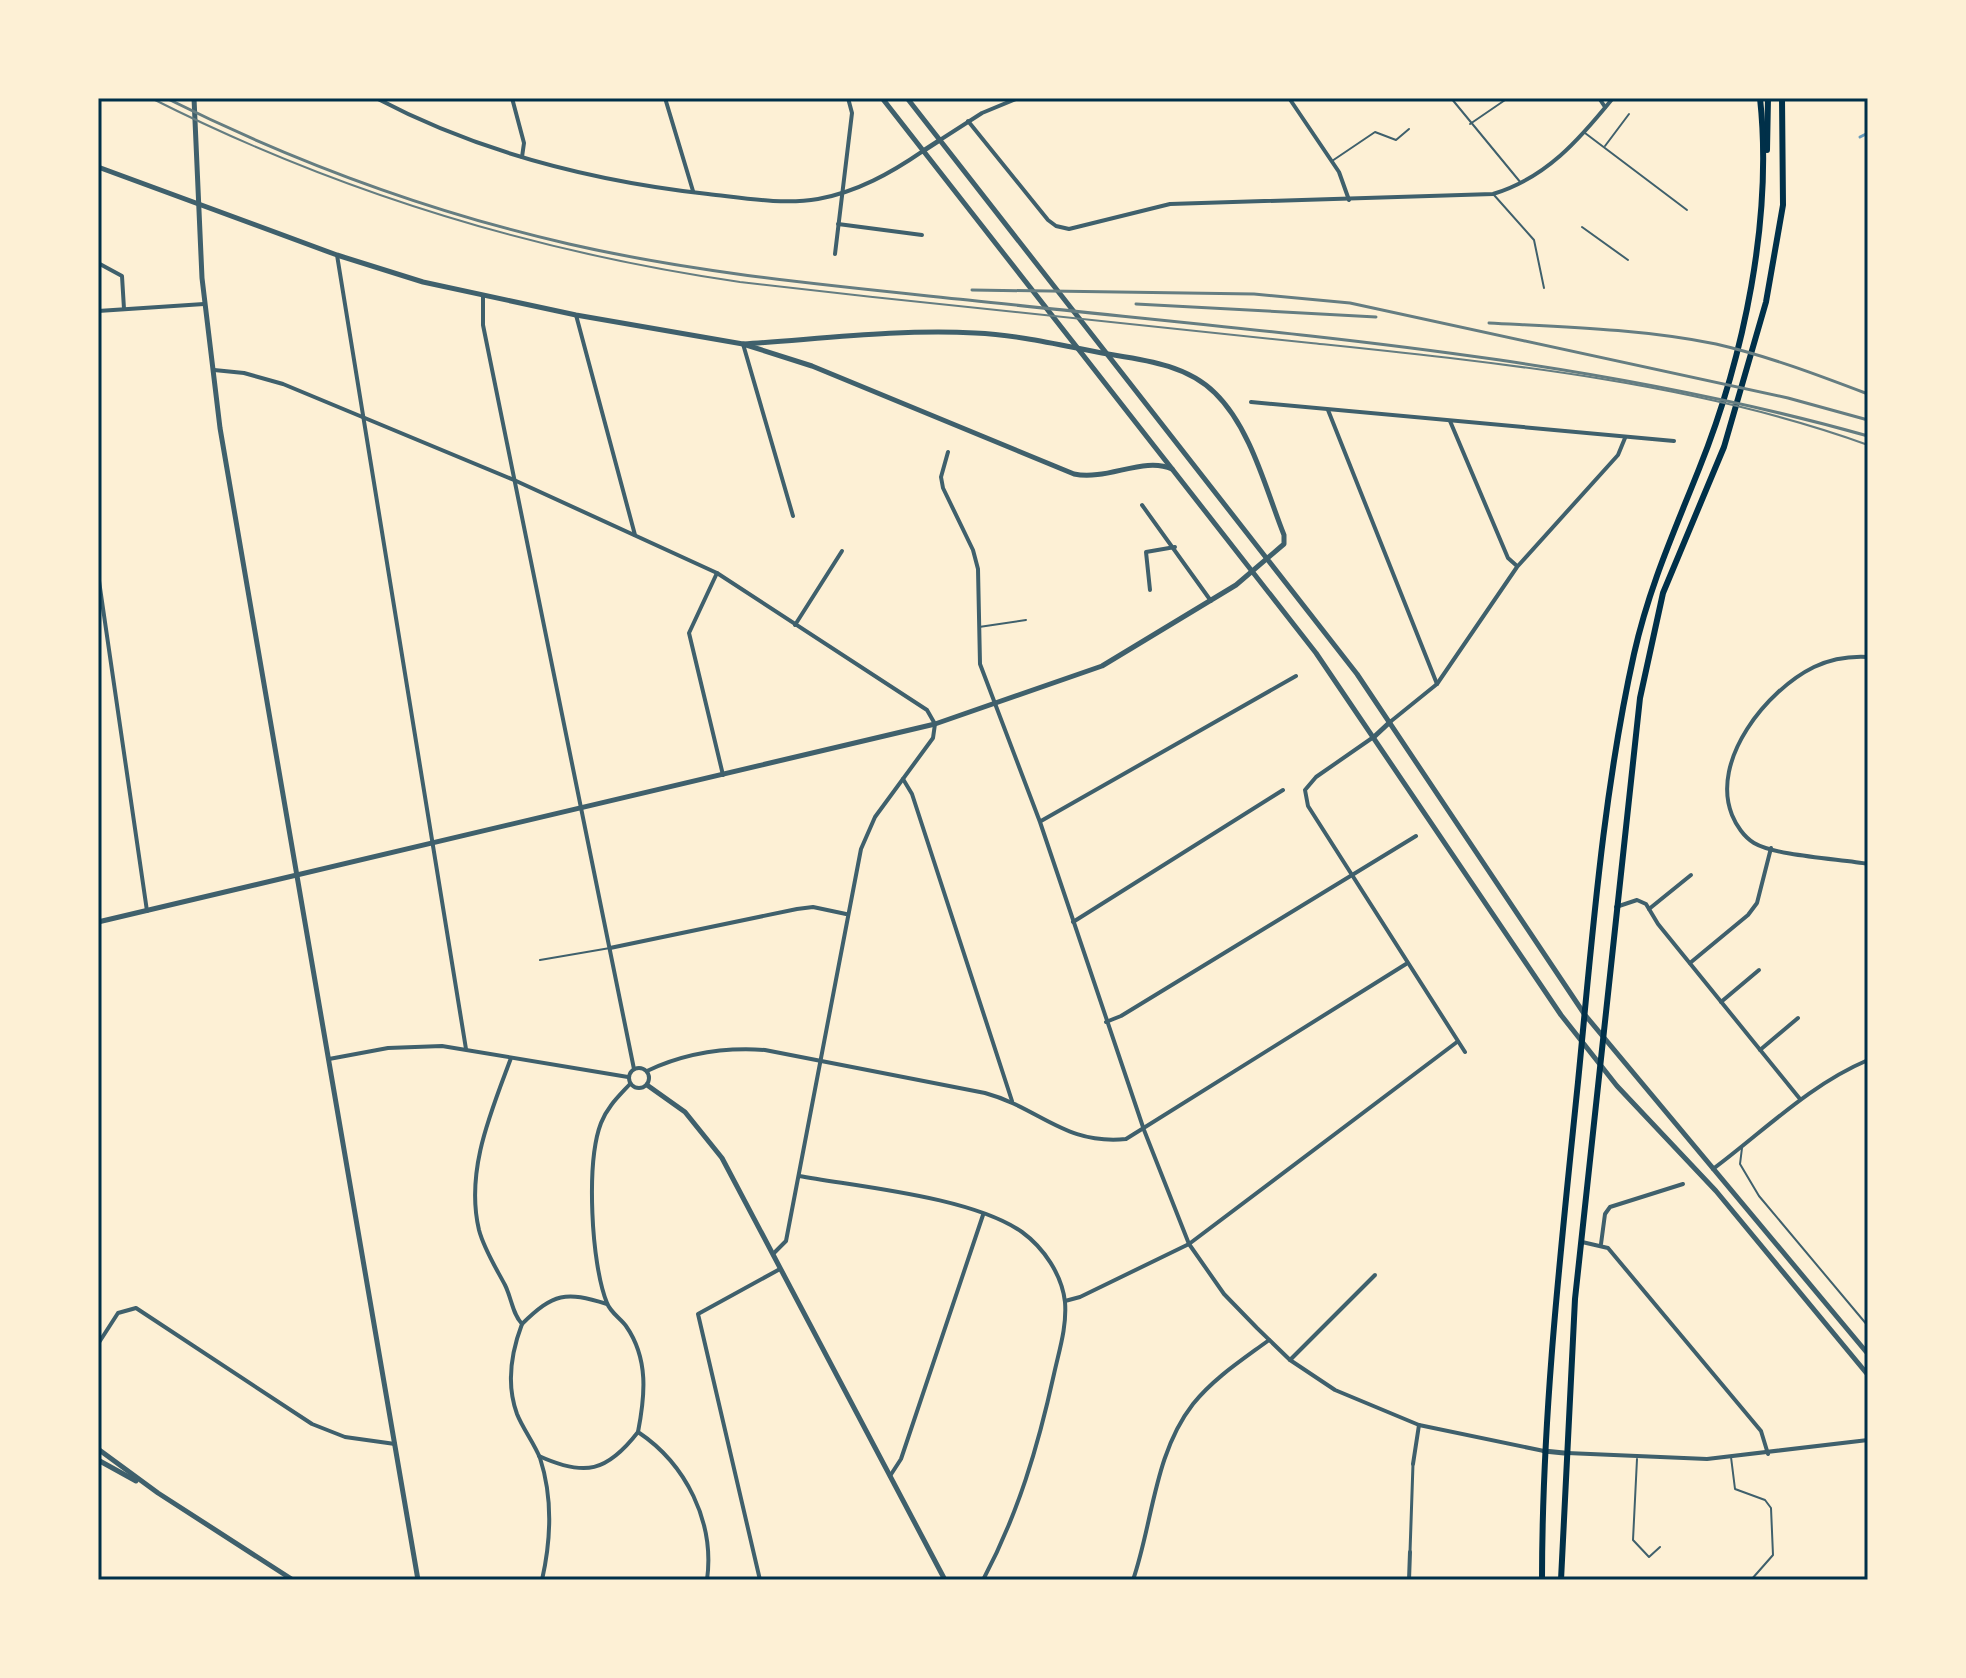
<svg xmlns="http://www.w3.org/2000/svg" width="1966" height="1678" viewBox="0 0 1966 1678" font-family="'Zilla Slab',serif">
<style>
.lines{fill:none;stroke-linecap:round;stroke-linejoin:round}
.stream{stroke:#669bbc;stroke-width:3}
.service{stroke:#3f606c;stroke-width:2}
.pedestrian{stroke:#3f606c;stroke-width:3}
.minor{stroke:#3f606c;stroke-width:4}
.tertiary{stroke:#3f606c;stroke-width:5}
.secondary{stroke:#003049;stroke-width:6}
.tram{stroke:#657d81;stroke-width:2}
.rail{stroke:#657d81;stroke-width:3}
.neatline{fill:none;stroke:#003049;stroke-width:3}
</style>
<rect width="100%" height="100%" fill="#fdf0d5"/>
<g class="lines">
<!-- stream -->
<path class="stream" d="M1860,137l8,-4"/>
<!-- service -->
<g class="service">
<path d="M1451,98l70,85"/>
<path d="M1470,124l38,-26"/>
<path d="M1585,133l102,77"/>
<path d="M1605,146l24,-32"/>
<path d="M1332,161l43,-29 21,8 13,-11"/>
<path d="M1494,195l40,45 10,48"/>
<path d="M1582,227l46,33"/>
<path d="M979,627l47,-7"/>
<path d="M540,960l70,-12"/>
<path d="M1742,1148l-2,16 19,32 109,130"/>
<path d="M1731,1457l4,32 30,11 6,8 2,47 -22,25"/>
<path d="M1637,1459l-4,81 16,17 11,-10"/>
</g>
<!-- pedestrian -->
<path class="pedestrian" d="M1410,1552l3,-88"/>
<!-- minor -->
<g class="minor">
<path d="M376,98c104,55 216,83 332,96 36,4 75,11 110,5 39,-7 73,-26 105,-48"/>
<path d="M512,98l12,45 -2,14"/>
<path d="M665,98l28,93"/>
<path d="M1289,98l50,74 10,28"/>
<path d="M1599,98l6,9"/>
<path d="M968,121l80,99 8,6 13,3 101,-25 323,-10c53,-16 86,-54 120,-96"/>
<path d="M940,140l42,-27 36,-15"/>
<path d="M838,224l84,11"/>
<path d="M835,254l17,-141 -4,-15"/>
<path d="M337,255l129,794"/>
<path d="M98,263l24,13 2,33"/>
<path d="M483,296v29l151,744"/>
<path d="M98,311l106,-7"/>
<path d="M576,315l59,220"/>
<path d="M743,344l50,172"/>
<path d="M214,370l30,3 39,11 231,96 203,93 210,137 8,14 -2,14 -58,79 -14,32 -75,392 -13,13"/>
<path d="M1251,402l423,39"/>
<path d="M1328,410l109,274"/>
<path d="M1450,421l58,137 9,8"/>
<path d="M948,452l-7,25 2,11 30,62 5,19 2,95 60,158 104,308 45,114 35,50 33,34 33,32 45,30 84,35 125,26"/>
<path d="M1142,505l69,96"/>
<path d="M717,573l-28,60 34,142"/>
<path d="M98,574l49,337"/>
<path d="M1150,590l-4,-38 29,-5"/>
<path d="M795,625l47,-74"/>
<path d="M1868,657c-18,-1 -37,2 -54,10 -47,23 -104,93 -82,148 4,10 12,22 22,28 22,13 86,16 114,21"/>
<path d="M1390,722l47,-38 80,-117 101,-112 7,-17"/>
<path d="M1375,736l-59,41 -11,13 3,16 157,246"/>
<path d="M903,779l9,15 100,307"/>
<path d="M1041,821l255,-145"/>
<path d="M1616,907l21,-7 9,4 12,20 142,175"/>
<path d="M1649,909l42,-34"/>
<path d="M1073,922l210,-132"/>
<path d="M610,948l187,-39 16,-2 33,7"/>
<path d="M1690,963l58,-48 9,-12 14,-55"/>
<path d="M1721,1002l38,-32"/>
<path d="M1106,1022l15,-6 295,-180"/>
<path d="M1760,1050l38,-32"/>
<path d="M511,1058c-20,54 -46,113 -32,172 5,19 17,38 26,55 7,14 7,28 17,39 -11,29 -16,60 -5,90 6,15 17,29 23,44 13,40 11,82 2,122"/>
<path d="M329,1059l59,-11 54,-2 186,31"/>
<circle cx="639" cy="1078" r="10"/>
<path d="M647,1071c38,-18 76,-24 118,-21l220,43c55,15 79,52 141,46l280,-175"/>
<path d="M630,1084c-11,12 -23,23 -29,39 -15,39 -10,141 6,180 3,9 14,16 19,23 23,33 19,70 12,106 48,32 77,90 69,148"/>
<path d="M1713,1169c51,-38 96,-84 155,-109"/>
<path d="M799,1176c61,11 173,21 223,56 22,16 40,43 43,70 2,25 -6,49 -11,72 -16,73 -36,140 -71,206"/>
<path d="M1582,1242l26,6 153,183 7,23"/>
<path d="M1601,1244l4,-30 5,-7 73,-23"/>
<path d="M1065,1301l15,-4 109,-53 268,-202"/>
<path d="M522,1324c32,-31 43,-33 85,-20"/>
<path d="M98,1344l20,-31 18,-5 176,116 33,13 50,7"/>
<path d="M1290,1360l85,-85"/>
<path d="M1567,1453l140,6 161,-19"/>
<path d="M539,1456c46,21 68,16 99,-24"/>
<path d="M1413,1464l6,-39"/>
<path d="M890,1476l11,-17 82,-244"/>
<path d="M760,1580l-62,-266 82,-45"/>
<path d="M1133,1580c20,-58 21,-126 60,-176 21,-26 49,-44 76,-64"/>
<path d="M1409,1580l1,-28"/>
</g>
<!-- tertiary -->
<g class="tertiary">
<path d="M194,98l8,180 18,150 198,1152"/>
<path d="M882,98l434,555 245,362 56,71 99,105 152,184"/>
<path d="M907,98l450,576 228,341 283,339"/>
<path d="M923,151l17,-11"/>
<path d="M98,167l239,88 86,27 153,33 167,29 69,22 262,108c33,7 70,-18 98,-5"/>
<path d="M1375,736l15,-14"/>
<path d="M98,922l837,-198 167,-58 134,-81 48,-41v-9c-18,-45 -33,-107 -69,-142 -28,-28 -70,-33 -107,-39 -44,-8 -88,-19 -133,-21 -77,-4 -155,6 -232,11"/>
<path d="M647,1085l38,27 37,46 223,422"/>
<path d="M98,1449l60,44 135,87"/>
<path d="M1544,1451l20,2"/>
<path d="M98,1460l38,21"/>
</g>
<!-- secondary -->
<g class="secondary">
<path d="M1767,150l1,-52"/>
<path d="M1542,1580c0,-167 19,-332 36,-498 14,-142 25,-289 56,-428 15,-67 40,-122 65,-185 45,-112 74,-251 61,-371"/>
<path d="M1561,1580l14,-281 65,-601 23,-105 61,-146 42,-145 17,-97 -1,-107"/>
</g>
<!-- tram -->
<path class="tram" d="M151,98c186,94 383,154 589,184 190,22 380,41 571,61 182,19 384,39 557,102"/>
<!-- rail -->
<g class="rail">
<path d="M166,98c128,64 264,114 403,146 131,30 265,42 399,56 302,33 606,53 900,136"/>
<path d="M972,290l282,4 96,9 438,95 80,22"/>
<path d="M1136,304l240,13"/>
<path d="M1489,323c76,4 152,6 227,21 52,12 102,31 152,50"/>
</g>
</g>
<!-- border -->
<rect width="1966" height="1678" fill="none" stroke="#fdf0d5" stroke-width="200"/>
<rect x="100" y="100" width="1766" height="1478" class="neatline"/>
</svg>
